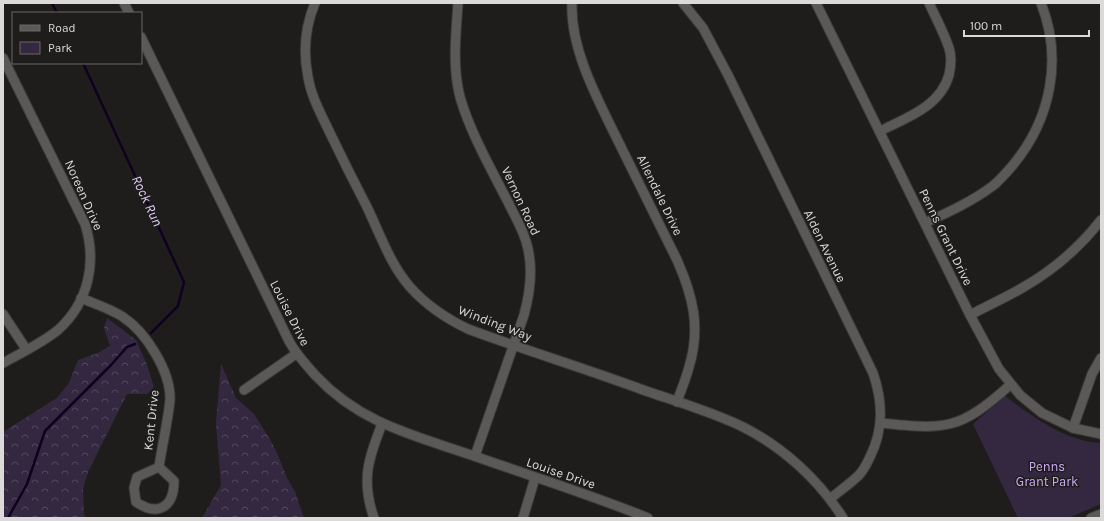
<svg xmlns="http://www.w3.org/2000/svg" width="1104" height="521" viewBox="0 0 1104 521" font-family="Karla,sans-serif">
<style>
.forest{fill:url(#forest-crowns)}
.park{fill:#342841}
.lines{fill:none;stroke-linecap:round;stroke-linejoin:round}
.stream{stroke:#100020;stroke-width:2.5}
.minor-casing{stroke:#3c3a39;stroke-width:11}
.minor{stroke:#5b5957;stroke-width:9}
.labels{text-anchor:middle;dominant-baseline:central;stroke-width:3;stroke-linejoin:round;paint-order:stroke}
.street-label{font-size:13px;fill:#dcdad9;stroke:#1f1d1b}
.park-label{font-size:13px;fill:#ceacf6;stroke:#1f1d1b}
.water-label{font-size:14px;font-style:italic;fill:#e3cefb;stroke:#1f1d1b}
</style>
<defs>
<pattern id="forest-crowns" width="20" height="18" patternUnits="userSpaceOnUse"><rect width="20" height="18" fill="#342841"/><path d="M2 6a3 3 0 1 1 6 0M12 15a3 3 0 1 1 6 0" fill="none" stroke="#51475c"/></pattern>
</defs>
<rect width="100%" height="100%" fill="#1f1d1b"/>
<!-- forest -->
<g class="forest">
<path d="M107,318l29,22 11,25 7,22 -7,7h-20l-39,78 -5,17 1,26 3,3h-84v-86l54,-34 12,-15 9,-23 20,-7 12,-7 -6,-18z"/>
<path d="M221,364l15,34 18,16 17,27 6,12 10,25 8,14 9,26h-102l19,-33 -5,-62z"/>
</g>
<!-- park -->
<path class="park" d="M1005,396c28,21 60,45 96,47v61l-33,14h-50l-45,-94z"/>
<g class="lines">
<!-- stream -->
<g class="stream">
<path d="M52,3l5,10"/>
<path d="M83,63l101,219 -6,24 -27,27"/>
<path d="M8,518l19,-34 18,-53 66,-66 16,-18 8,-3"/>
</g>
<!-- minor casing -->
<g class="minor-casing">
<g id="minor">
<path d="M124,3l5,10"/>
<path d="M315,3c-10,24 -12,49 -7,74 3,19 13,37 21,54 12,25 25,51 38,76 13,27 23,57 43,80 17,19 35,31 58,42 59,22 119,40 178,62 32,11 66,21 97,36 40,20 76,53 100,91"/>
<path d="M458,3c-2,31 -6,63 2,94 10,35 31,72 48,105 7,15 17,30 20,47 5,22 2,44 -4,66l-49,141"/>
<path d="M572,3c-2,50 30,104 51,148 18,36 36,73 54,109 16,36 24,68 12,107 -3,12 -8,23 -12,35"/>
<path d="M683,3l20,25 25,47 145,298c10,29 11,56 -3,84 -3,6 -6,13 -11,18 -9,9 -20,16 -29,24"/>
<path d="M816,3l154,312 29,54 21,26 22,18 31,15 28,6"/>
<path d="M141,37l148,304c7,13 17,24 27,35 46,49 101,60 161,81 57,20 115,38 171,61"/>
<path d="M3,58l82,166c12,38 4,78 -27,106 -16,13 -37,23 -55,33"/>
<path d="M880,131c26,-13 60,-24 69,-56 2,-9 3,-18 0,-27 -5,-15 -13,-30 -20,-45"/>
<path d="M925,223c24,-11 48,-22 69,-38 7,-6 13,-13 19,-20 38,-46 50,-106 28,-162"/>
<path d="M81,298c14,6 30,11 42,19 23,15 48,55 47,83 -2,21 -8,46 -11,67l-22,10 -3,11 2,14c22,15 38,5 38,-21l-15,-14"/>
<path d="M3,314l23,35"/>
<path d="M970,315c17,-9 35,-17 52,-27 30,-17 58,-41 79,-68"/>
<path d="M244,390l52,-36"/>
<path d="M881,423c65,7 79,7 129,-38"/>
<path d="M1073,428l19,-54 9,-16"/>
<path d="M374,518c-13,-37 -6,-59 8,-94"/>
<path d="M523,518l12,-40"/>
<path d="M1091,518l10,-4"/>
</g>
</g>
<!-- minor -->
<use href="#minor" class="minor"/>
</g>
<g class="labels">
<!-- street labels -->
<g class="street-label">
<text transform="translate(84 195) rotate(66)">Noreen Drive</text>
<text transform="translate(660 195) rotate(64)">Allendale Drive</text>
<text transform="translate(521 201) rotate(65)">Vernon Road</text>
<text transform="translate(946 237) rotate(64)">Penns Grant Drive</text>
<text transform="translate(825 246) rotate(64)">Alden Avenue</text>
<text transform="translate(290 313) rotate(63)">Louise Drive</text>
<text transform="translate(495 323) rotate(21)">Winding Way</text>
<text transform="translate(151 420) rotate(-84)">Kent Drive</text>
<text transform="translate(561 473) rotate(19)">Louise Drive</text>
</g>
<!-- park labels -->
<g class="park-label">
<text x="1047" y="466">Penns<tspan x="1047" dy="15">Grant Park</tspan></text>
</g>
<!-- water labels -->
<g class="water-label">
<text transform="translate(147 201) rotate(65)">Rock Run</text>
</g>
</g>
<!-- border -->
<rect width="1104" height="521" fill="none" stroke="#dcdad9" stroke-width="8"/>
<!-- legend -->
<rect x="12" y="12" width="130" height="52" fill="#1f1d1b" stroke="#6b6967"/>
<rect x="20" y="25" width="20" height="6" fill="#5b5957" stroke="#6b6967"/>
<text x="48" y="32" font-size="12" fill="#dcdad9">Road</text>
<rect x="20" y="42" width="20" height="12" fill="#342841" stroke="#6b6967"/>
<text x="48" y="52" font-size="12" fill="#dcdad9">Park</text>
<!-- scale -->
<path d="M964 30v6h125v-6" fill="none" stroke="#dcdad9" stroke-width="2"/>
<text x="970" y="30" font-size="12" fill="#dcdad9" stroke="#1f1d1b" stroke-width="3" paint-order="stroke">100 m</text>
</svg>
